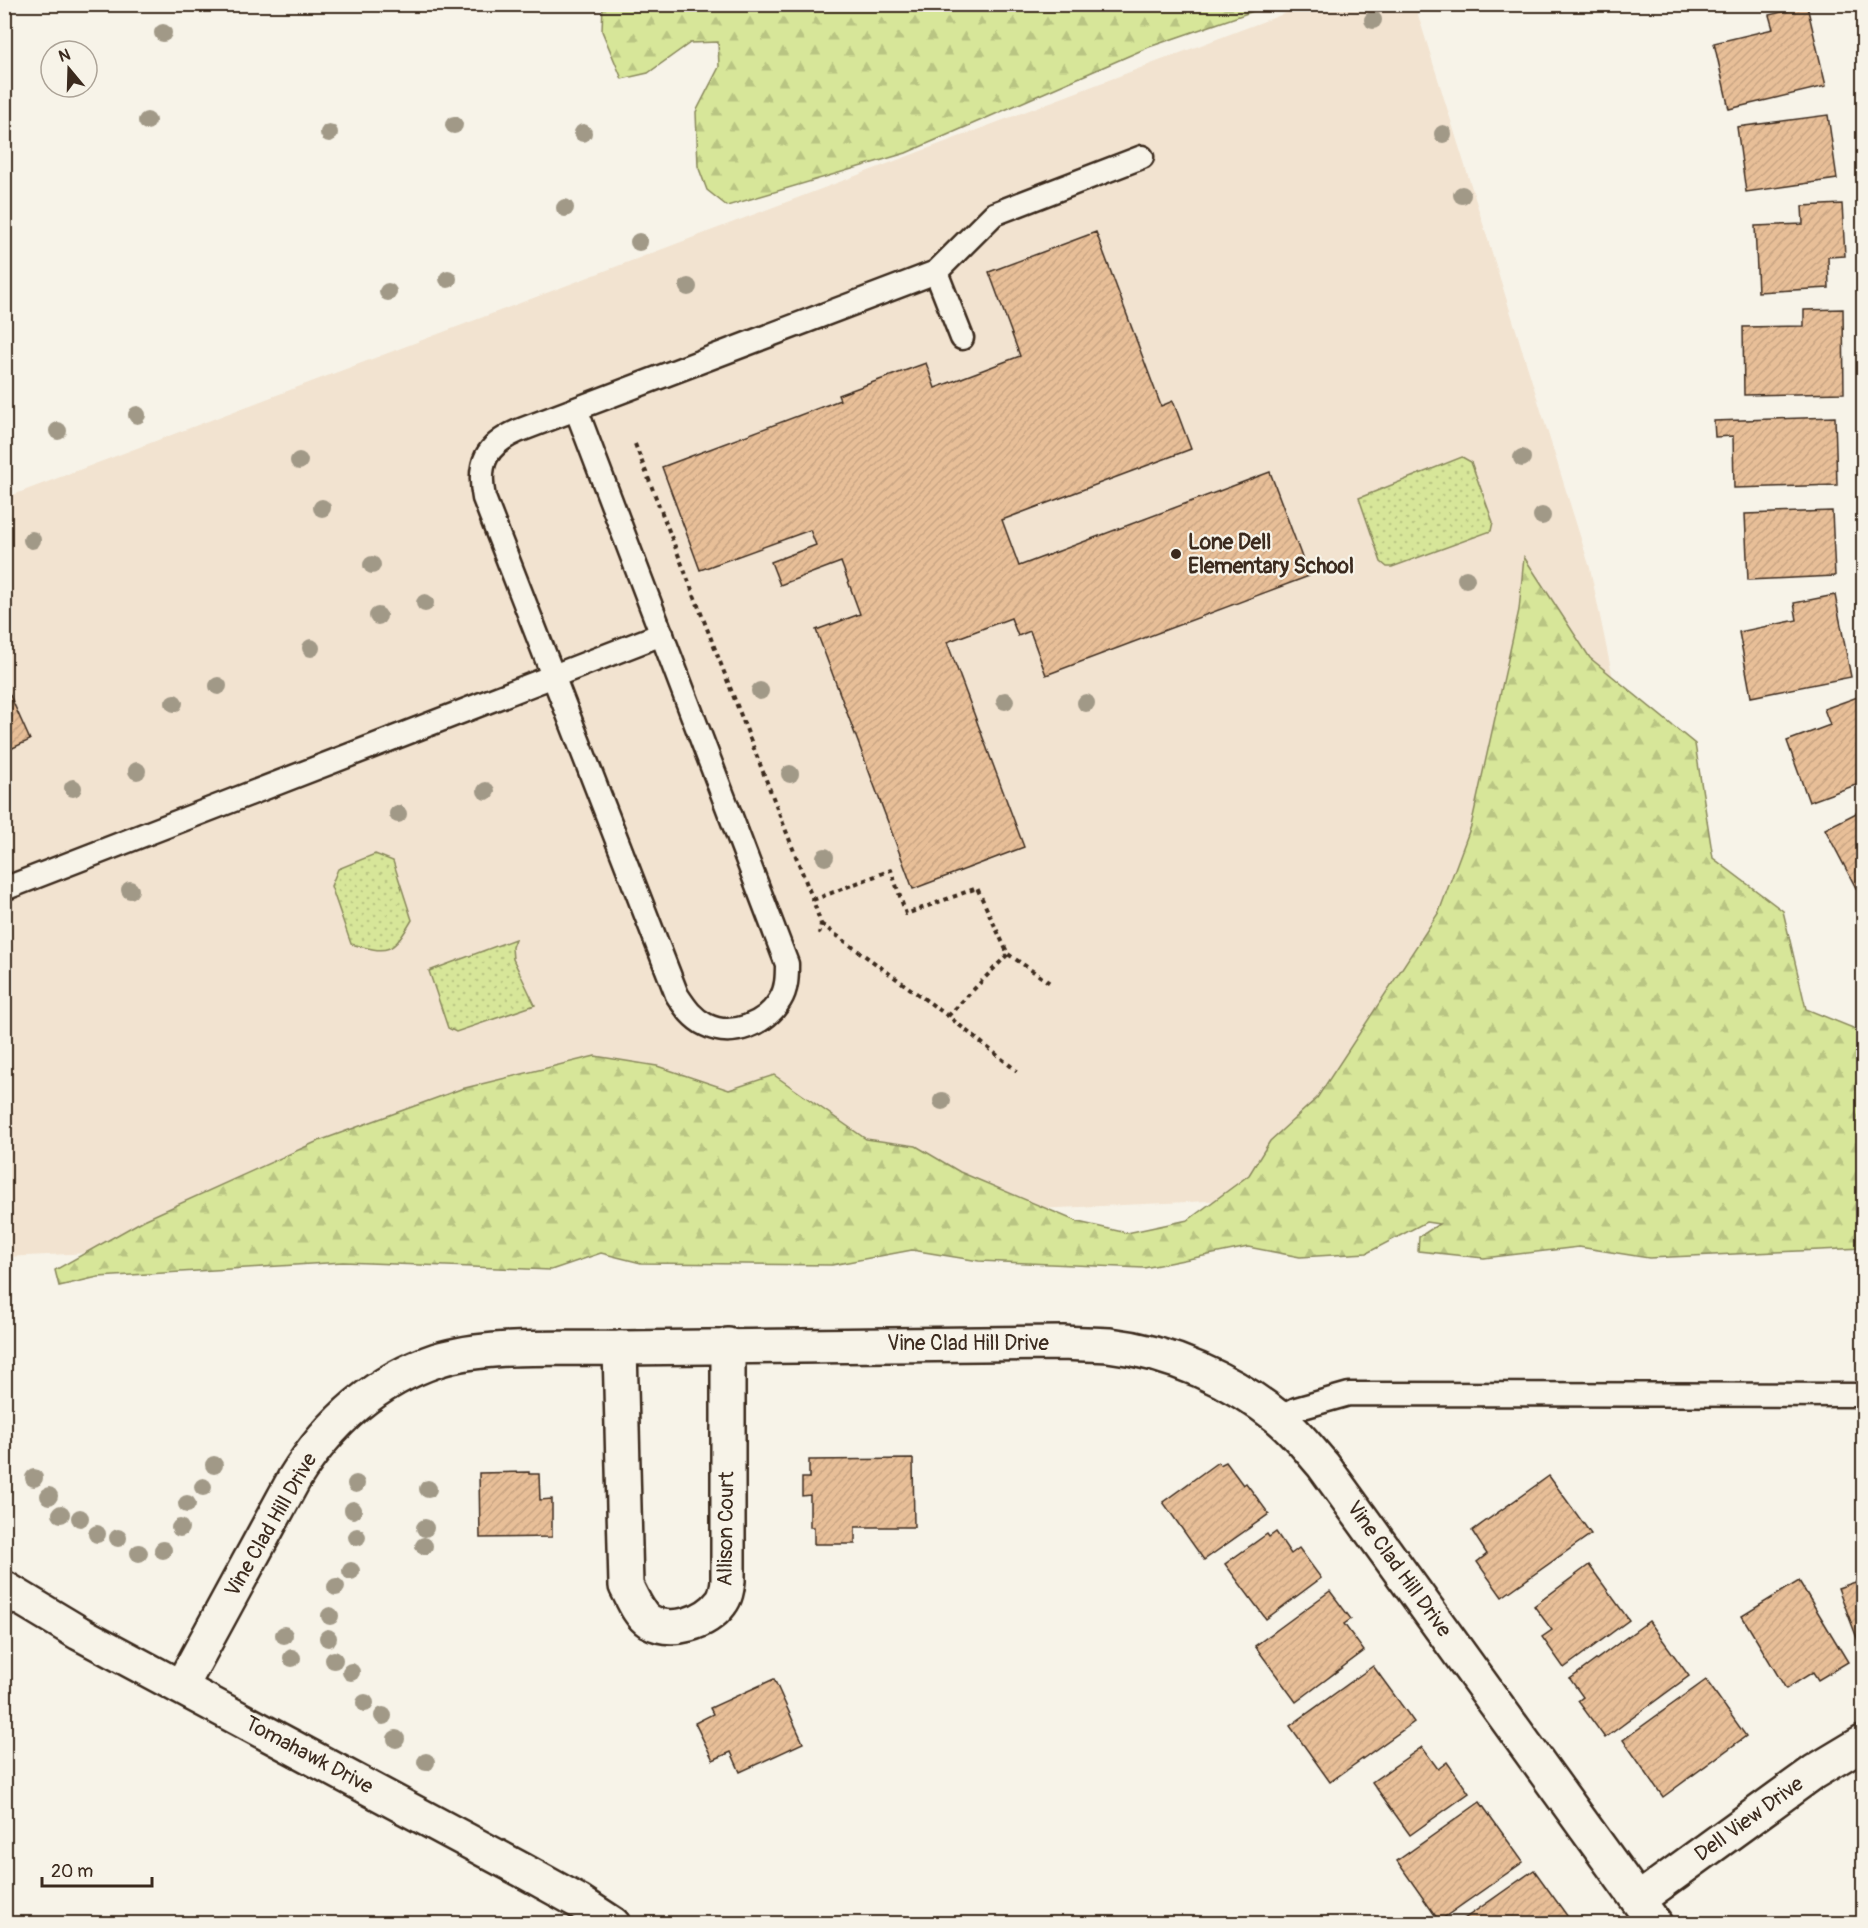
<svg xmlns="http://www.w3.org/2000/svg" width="1868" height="1928" viewBox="0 0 1868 1928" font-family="Pangolin,sans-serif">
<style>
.built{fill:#f2e3d0}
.forest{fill:url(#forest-firs);stroke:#89885c;stroke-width:1.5}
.park{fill:url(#park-dots);stroke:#89885c;stroke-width:1.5}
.building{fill:url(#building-hatch);stroke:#3b2a1e;stroke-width:1.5}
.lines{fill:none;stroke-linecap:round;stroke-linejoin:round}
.lane-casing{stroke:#3b2a1e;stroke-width:27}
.street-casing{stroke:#3b2a1e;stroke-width:38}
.secondary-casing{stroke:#3b2a1e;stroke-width:38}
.path{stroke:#3b2a1e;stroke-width:4;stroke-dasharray:4.5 4.5;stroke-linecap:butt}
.lane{stroke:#f7f3e8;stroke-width:22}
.street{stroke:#f7f3e8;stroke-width:33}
.secondary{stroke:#f7f3e8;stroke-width:33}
.tree{fill:#a19987}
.poi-dot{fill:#3b2a1e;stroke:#f7f3e8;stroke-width:2}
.labels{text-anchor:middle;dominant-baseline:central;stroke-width:4.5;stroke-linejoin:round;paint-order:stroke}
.poi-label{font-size:21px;font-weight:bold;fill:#3b2a1e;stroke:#f7f3e8;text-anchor:start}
.street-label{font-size:21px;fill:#3b2a1e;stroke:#f7f3e8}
</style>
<defs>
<pattern id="forest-firs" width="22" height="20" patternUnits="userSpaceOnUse" patternTransform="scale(1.5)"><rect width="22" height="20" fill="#d7e699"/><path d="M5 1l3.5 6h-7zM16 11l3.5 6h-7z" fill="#b9c583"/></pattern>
<pattern id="park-dots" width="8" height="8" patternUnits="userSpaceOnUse" patternTransform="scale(1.5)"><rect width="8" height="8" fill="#d7e699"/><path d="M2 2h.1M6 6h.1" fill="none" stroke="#b9c583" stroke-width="1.8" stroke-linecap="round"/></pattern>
<pattern id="building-hatch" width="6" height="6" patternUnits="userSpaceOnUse" patternTransform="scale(1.5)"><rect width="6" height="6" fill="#e8bf98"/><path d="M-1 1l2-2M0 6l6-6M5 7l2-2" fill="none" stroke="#c8a483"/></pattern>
</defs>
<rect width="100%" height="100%" fill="#f7f3e8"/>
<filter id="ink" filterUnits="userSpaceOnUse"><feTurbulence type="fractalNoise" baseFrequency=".0167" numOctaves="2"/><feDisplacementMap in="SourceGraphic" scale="12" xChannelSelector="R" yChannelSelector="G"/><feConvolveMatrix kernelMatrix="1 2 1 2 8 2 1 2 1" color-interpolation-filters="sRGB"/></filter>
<g filter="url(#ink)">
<!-- built -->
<path class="built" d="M1307,5h108l175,563 70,338 -21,275 -1634,76v-759z"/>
<!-- forest -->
<g class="forest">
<path d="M603,4h668v1l-122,42 -243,106 -179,53 -20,-16 -9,-24 -2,-54 23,-45 -1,-25 -28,1 -42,30 -26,6 -20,-48z"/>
<path d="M1524,557l66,101 105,86 18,114 70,53 23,98 57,23v216l-214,10 -70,-11 -95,11 -66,-7 1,-14 20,-13 -13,-2 -59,31 -67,4 -52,-10 -104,21 -165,-7 -67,-11 -80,15 -191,-2 -40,-10 -50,17 -208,-8 -245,15 -39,9 -4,-16 89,-50 172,-78 145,-53 134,-33 62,10 72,24 45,-15 92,64 50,7 44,26 118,50 49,11 61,-13 61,-45 21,-34 47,-43 122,-186 32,-86 48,-216z"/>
</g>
<!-- park -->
<g class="park">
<path d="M1462,457l9,5 22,60 -2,9 -99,36h-5l-6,-5 -22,-64z"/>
<path d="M375,854l18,7 19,59c-20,34 -23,34 -61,24l-20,-58 7,-17z"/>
<path d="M515,939l-3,8 1,12 22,46 -79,27 -8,-4 -19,-57z"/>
</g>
<!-- building -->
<g class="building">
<path d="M1706,4h22l-20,6z"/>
<path d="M1807,6l19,80 -97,23 -15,-66 59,-14 -4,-14z"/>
<path d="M1828,115l9,64 -91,13 -9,-65z"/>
<path d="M1842,204l3,52 -17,1 1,31 -71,4 -3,-66 48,-2 -1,-18z"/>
<path d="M1096,232l65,174 12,-5 18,48 -189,71 17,46 251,-94 39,104 -263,99 -16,-44 -12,5 -7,-18 -64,24 77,205 -111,42 -97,-259 44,-16 -19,-52 -61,23 -9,-23 45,-17 -6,-15 -110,40 -38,-103 178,-67 -2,-5 88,-32 9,25 85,-32 -31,-84z"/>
<path d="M1843,309l1,84 -100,2 -1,-68 61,-1v-16z"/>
<path d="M1835,417l2,68 -103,3 -1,-52 -18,1 -1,-16z"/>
<path d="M1832,511l3,65 -87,4 -3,-66z"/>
<path d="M1835,595l16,82 -100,20 -12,-65 58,-12 -3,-17z"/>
<path d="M4,682l26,58 -26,12z"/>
<path d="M1863,695l1,87 -55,20 -22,-61 43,-16 -6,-16z"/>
<path d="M1864,809v75l-8,4 -31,-59z"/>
<path d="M913,1459l1,68h-59v17h-41v-17h-4v-32l-8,1v-18h7v-18z"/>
<path d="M1218,1462l2,3 6,-3 17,23 3,-2 23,31 -65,46 -41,-58z"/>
<path d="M529,1472v2h10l1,26 12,-1v38l-72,1 -1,-65z"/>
<path d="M1549,1476l42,58 -89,63 -25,-35 10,-8 -15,-23z"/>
<path d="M1276,1532l15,22 8,-6 22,30 -55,41 -41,-55 42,-30 2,3z"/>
<path d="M1589,1565l40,55 -65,48 -22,-31 10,-7 -18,-24z"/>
<path d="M1864,1579v75h-1l-25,-66z"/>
<path d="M1799,1581l49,81 -30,18 -5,-8 -27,17 -44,-73z"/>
<path d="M1330,1591l21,28 -7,5 20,27 -68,51 -41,-56z"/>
<path d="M1649,1621l40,55 -84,62 -27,-37 5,-4 -13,-18z"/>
<path d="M1373,1666l41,56 -84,60 -40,-56z"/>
<path d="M774,1679l29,64 -63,29 -9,-20 -18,8 -18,-37 18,-9 -3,-6z"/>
<path d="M1706,1680l40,56 -83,61 -40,-57z"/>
<path d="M1422,1747l16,22 9,-7 22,31 -59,42 -38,-53z"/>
<path d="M1480,1802l43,60 -84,59 -42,-60z"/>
<path d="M1534,1870l39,54h-116z"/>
</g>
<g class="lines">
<!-- lane casing -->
<g class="lane-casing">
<g id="lane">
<path d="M936,272l26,66"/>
<path d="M576,409l211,555c0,12 0,25 -7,36 -14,24 -48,38 -74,25 -14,-7 -21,-18 -29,-30l-193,-497c-7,-35 2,-53 34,-67l418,-159 58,-58 148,-57"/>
<path d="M4,889l658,-255"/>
<path d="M1278,1418l18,-9 53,-15 515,1"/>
</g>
</g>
<!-- street casing -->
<g class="street-casing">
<g id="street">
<path d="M620,1348l6,238c6,11 12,28 23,35 23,13 57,2 72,-18 5,-6 6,-15 7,-22v-236"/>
<path d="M181,1687l113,-208c34,-55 81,-98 143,-119 54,-17 129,-10 185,-12 147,-3 294,-4 441,-5 15,1 31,1 46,2 61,7 123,35 170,73 17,14 30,31 44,47l332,459"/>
<path d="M1638,1900l176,-128 50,-30"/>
</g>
</g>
<!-- secondary casing -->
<g class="secondary-casing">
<path id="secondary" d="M4,1588l75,45 443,237 56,31 35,23"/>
</g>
<!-- path -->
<g class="path">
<path d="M635,444l178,456 8,24 -2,10"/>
<path d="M813,900l78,-30 15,44 71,-26 31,66 42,29"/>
<path d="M821,924l127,92 69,55"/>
<path d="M948,1016l60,-62"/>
</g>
<!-- lane -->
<use href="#lane" class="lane"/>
<!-- street -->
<use href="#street" class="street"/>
<!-- secondary -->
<use href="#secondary" class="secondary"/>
</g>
<!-- trees -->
<g class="tree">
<circle cx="1373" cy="20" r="9"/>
<circle cx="163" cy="33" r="9"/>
<circle cx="147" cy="121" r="9"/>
<circle cx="454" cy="125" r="9"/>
<circle cx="329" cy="133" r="9"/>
<circle cx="583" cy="133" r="9"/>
<circle cx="1443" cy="134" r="9"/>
<circle cx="1462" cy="195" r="9"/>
<circle cx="565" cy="208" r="9"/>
<circle cx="639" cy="242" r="9"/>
<circle cx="448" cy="279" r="9"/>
<circle cx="688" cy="287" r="9"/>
<circle cx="388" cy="292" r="9"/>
<circle cx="137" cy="415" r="9"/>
<circle cx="58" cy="431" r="9"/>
<circle cx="1522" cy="458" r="9"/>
<circle cx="299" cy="461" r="9"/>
<circle cx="322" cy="508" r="9"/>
<circle cx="1542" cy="516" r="9"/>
<circle cx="32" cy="540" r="9"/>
<circle cx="372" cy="565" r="9"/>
<circle cx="1466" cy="579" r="9"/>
<circle cx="425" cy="603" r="9"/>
<circle cx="378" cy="616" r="9"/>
<circle cx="311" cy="648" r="9"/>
<circle cx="218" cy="686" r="9"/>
<circle cx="760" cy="691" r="9"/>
<circle cx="1005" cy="701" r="9"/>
<circle cx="174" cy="703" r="9"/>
<circle cx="1086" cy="703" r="9"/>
<circle cx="137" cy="771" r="9"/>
<circle cx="790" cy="774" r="9"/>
<circle cx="73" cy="788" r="9"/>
<circle cx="486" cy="791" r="9"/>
<circle cx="398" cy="814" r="9"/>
<circle cx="825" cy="857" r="9"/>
<circle cx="130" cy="890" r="9"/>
<circle cx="942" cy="1101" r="9"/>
<circle cx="214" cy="1465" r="9"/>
<circle cx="34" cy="1478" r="9"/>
<circle cx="356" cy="1484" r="9"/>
<circle cx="203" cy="1487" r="9"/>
<circle cx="428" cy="1489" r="9"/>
<circle cx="49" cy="1496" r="9"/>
<circle cx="187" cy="1504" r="9"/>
<circle cx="353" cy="1510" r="9"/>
<circle cx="61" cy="1514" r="9"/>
<circle cx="80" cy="1518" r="9"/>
<circle cx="180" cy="1528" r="9"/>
<circle cx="425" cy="1528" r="9"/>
<circle cx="97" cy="1534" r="9"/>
<circle cx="357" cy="1537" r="9"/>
<circle cx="118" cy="1538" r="9"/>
<circle cx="424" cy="1546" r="9"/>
<circle cx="163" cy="1550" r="9"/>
<circle cx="139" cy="1553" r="9"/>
<circle cx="351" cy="1571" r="9"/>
<circle cx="336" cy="1587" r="9"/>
<circle cx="330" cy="1616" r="9"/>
<circle cx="284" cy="1635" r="9"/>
<circle cx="328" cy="1638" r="9"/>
<circle cx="292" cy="1658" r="9"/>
<circle cx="334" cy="1660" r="9"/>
<circle cx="351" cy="1672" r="9"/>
<circle cx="365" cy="1703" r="9"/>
<circle cx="383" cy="1716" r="9"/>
<circle cx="396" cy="1739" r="9"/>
<circle cx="426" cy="1762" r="9"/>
</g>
</g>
<!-- markers -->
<circle class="poi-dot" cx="1176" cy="554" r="6"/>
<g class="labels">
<!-- poi labels -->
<g class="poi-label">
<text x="1188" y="542">Lone Dell<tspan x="1188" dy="24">Elementary School</tspan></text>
</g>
<!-- street labels -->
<g class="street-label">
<text x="968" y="1343">Vine Clad Hill Drive</text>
<text transform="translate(271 1525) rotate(-60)">Vine Clad Hill Drive</text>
<text transform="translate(726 1529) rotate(-89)">Allison Court</text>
<text transform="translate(1399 1569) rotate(54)">Vine Clad Hill Drive</text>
<text transform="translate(309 1755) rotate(28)">Tomahawk Drive</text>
<text transform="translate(1749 1819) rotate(-36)">Dell View Drive</text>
</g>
</g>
<!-- margin -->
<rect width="1868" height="1928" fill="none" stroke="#f7f3e8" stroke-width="24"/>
<rect x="12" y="12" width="1844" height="1904" fill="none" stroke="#3b2a1e" stroke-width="2" filter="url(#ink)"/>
<!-- north arrow -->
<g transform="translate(69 69) rotate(341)"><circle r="28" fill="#f7f3e8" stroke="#aca397" stroke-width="1.5"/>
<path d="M0-4.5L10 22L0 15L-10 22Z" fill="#3b2a1e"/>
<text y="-9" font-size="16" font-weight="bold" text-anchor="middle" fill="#3b2a1e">N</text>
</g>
<!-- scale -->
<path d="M42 1877v9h110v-9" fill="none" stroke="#3b2a1e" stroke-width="3"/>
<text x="51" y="1877" font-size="18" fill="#3b2a1e" stroke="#f7f3e8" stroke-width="4.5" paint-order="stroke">20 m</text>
</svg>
